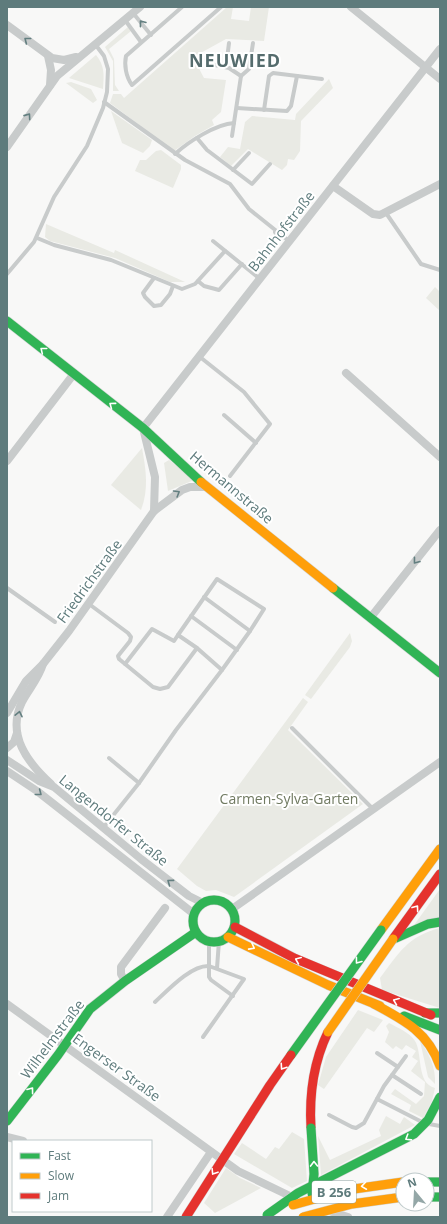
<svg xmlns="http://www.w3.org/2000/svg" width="447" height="1224" viewBox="0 0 447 1224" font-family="'Open Sans',sans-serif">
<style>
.green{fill:#e9eae4}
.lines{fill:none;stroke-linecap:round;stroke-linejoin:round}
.fast-casing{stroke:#d2d4d4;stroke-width:10}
.slow-casing{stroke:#d2d4d4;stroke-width:10}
.jam-casing{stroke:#d2d4d4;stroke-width:10}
.lane{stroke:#c8cbcb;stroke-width:4}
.street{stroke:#c8cbcb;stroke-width:8}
.fast{stroke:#30b455;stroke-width:9}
.slow{stroke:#ff9f0a;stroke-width:9}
.jam{stroke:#e5322d;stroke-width:9}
.fast-bridge-casing{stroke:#d2d4d4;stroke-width:10;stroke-linecap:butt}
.slow-bridge-casing{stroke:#d2d4d4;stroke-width:10;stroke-linecap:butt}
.jam-bridge-casing{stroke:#d2d4d4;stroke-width:10;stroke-linecap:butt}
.fast-bridge{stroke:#30b455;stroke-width:9}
.slow-bridge{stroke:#ff9f0a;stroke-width:9}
.jam-bridge{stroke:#e5322d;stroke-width:9}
.oneway{stroke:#637f80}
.oneway2{stroke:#fff}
.labels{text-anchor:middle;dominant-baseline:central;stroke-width:4;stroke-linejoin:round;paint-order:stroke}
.shield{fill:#fff;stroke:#8ea3a3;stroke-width:1}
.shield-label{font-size:13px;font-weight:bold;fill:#5e7b7c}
.street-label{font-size:14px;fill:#5e7b7c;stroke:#fff}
.park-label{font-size:14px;fill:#707a61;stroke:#fff}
.district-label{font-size:18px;font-weight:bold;letter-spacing:1px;fill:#556c6d;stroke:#fff}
</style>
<rect width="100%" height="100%" fill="#f8f8f7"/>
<!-- green -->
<g class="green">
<path d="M227,7h6l-2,12 18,2 2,-14h18l-5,34 -38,-2 -29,16 -3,4 10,19 22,2 -5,32 -9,8 2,5 -19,11 -21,15 -64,-48 3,-9h8l3,4z"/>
<path d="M128,27l3,4 -22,18 5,10 1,26 4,6h-6v-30l-8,-14z"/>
<path d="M96,55c9,11 8,20 7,34l-34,-11z"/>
<path d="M329,79l4,9 -32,33 -1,30 -6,9 -6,-1 -1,6 -5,5 -34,-21 -17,17 -11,-9 8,-10 12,2 5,-27 7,-6 43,4 1,-6z"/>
<path d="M71,82l20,7 6,11 -4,3 -27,-20z"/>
<path d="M111,111l41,29 -2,6 -7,7 -21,-10z"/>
<path d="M161,150l20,15v4l-8,19 -38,-17 5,-11h6l10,-9z"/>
<path d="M46,224l68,29 1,-3 70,32h-15l-55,-24 -65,-17 -5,-4z"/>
<path d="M435,287l5,5v19l-14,-13z"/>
<path d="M142,448c4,22 7,41 -1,62l-30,-25z"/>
<path d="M169,460l25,20 -26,11 -4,-28z"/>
<path d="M350,633l2,8 -2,6 -39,52 -6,-4z"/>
<path d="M303,698l5,4 -20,28 75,74 -129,93 -18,-7 -10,1 -9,-5 -20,-17z"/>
<path d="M440,889v29l-28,10z"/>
<path d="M440,928v80l-58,-18 -2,-12c19,-25 28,-42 60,-50z"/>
<path d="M358,1010l25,10 -9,12 -7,-4 -43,61 -6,-4 8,-28z"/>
<path d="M389,1023c9,5 20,9 26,18 8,13 1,42 20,47l-3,13 -9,17 -14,-7 2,-6 -20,-11 4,-5 21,15 8,-8 1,-14 -14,-11 7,-10 -6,-4 4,-6 -10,-6 -4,5 -6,-4 -3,3 -8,-7 4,-10 -3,-6z"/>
<path d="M420,1041c9,12 16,27 15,43l-7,-7z"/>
<path d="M386,1116l14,8 4,-7 11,8 -94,50 -3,-39 12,24 51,-24 -2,-6z"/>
<path d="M292,1132l12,7 3,42 -15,7 -58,-34 8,-11 24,16 9,-12 4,2z"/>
<path d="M226,1168l14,10 21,10 -46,25 -11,-10z"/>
</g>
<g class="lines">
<!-- fast casing -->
<g class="fast-casing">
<g id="fast">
<path d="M7,321l136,107 58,54"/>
<path d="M333,588l107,85"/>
<circle cx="214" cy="921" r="21"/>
<path d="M394,939l34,-15 12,-2"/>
<path d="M425,1013h15"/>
<path d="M404,1016l36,14"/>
<path d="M7,1121l51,-66 32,-46 35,-28 71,-49"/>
<path d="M427,1182h13"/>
<path d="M427,1197h13"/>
</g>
</g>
<!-- slow casing -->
<g class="slow-casing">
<g id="slow">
<path d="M201,482l132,106"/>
<path d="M381,930l59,-81"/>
<path d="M228,937l100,48 52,21"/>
<path d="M374,1004c30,16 54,28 66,62"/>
</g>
</g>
<!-- jam casing -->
<g class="jam-casing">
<g id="jam">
<path d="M235,927l59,31 137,57"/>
<path d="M393,939l47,-65"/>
<path d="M311,1128c-2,-34 2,-65 17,-96"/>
</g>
</g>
<!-- lane -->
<g class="lane">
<path d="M182,7l-56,49c-2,9 0,21 6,29l89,-78"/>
<path d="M133,13l18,22"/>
<path d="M125,20l16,22"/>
<path d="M202,56l8,8 19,4 12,8"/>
<path d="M226,67l3,-24"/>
<path d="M241,76l8,-7 4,-26"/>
<path d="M104,102l81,58 45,24 19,25 40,32"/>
<path d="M237,108l50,3 4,-5 6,-30"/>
<path d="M264,110l5,-34 4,-3 49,6"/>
<path d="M232,136l9,-60"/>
<path d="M197,138l10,12 45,34 18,-20"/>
<path d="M175,154c13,-12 41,-30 59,-31"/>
<path d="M233,170l16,-17"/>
<path d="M386,213l35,51 19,6"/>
<path d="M37,238l17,7 57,15 71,29 13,-5 30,-33"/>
<path d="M213,241l47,38"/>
<path d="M252,272l24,-31 1,-5 -2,-4"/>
<path d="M7,274l27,-32 20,-45 33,-51 16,-38 4,-16 1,-23 -4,-13 -9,-12"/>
<path d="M154,278l-11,15 2,4 9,9 7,-1 9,-11 3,-8"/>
<path d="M198,281l6,5 15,4 23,-26"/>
<path d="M200,357l44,35 26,32 -40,52"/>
<path d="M224,415l32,28"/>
<path d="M7,588l48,34"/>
<path d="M204,597l46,34"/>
<path d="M89,604l39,29 3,4 -1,4 -12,15 1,3 34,28 7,2 8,-2 29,-39"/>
<path d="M191,616l46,34"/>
<path d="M178,635l39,-56 47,30 -14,22 -28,39"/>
<path d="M125,664l27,-35 22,12 4,-6 19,13 25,22 -46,60 -37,53"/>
<path d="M292,728l81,81"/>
<path d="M103,828l36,-45 -30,-25"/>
<path d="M209,942v35l2,3 22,16"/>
<path d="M217,968l2,-27"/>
<path d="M155,1002c13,-12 36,-37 54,-36l35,13 -41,58"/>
<path d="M377,1053l21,14"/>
<path d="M392,1075l29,19"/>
<path d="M377,1099l45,23"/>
<path d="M329,1115l23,12 4,1 8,-5 20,-37 22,-30"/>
<path d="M429,1124l11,2"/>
</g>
<!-- street -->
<g class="street">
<path d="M351,7l89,72"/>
<path d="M7,25l45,33 12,2 12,-3"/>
<path d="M48,56l3,14 -1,15"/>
<path d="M7,147l50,-71 83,-69"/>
<path d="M333,186l40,28 7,1 60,-31"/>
<path d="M346,373l94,84"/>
<path d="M7,461l66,-86"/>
<path d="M154,511l1,-34 -12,-49 297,-379"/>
<path d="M371,617l69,-87"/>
<path d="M43,664c-4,14 -14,25 -21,38 -16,33 6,61 29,82"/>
<path d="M7,713l19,-32 17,-17 26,-33 85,-120 28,-21 8,-3h16"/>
<path d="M7,748l7,-6 3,-9"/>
<path d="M7,760l32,21 15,6 87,72 48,37 14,7"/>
<path d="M7,771l30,20 157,123"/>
<path d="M232,909l208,-147"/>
<path d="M125,981l-4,-7v-7l44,-59"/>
<path d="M7,1004l231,167 54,26"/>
<path d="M7,1137l16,4"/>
<path d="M329,1211l19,6"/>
<path d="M167,1217l44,-65"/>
</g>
<!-- fast -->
<use href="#fast" class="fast"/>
<!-- slow -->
<use href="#slow" class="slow"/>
<!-- jam -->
<use href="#jam" class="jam"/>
<!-- fast-bridge casing -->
<g class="fast-bridge-casing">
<g id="fast-bridge">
<path d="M291,1055l90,-125"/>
<path d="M311,1128l3,46 -2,20"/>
<path d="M267,1215l31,-22 116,-59 14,-14 12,-23"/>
</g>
</g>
<!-- slow-bridge casing -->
<g class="slow-bridge-casing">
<g id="slow-bridge">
<path d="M328,1032l65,-93"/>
<path d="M293,1205l54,-15 56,-8"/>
<path d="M303,1217l49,-13 51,-7"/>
</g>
</g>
<!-- jam-bridge casing -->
<g class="jam-bridge-casing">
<path id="jam-bridge" d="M186,1217l84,-132 21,-30"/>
</g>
<!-- fast-bridge -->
<use href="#fast-bridge" class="fast-bridge"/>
<!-- slow-bridge -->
<use href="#slow-bridge" class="slow-bridge"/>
<!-- jam-bridge -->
<use href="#jam-bridge" class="jam-bridge"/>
</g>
<!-- one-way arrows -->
<defs><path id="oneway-chevron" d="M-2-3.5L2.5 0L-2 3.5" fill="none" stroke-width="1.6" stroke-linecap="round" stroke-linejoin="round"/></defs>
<g class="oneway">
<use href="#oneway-chevron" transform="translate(142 23) rotate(-128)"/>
<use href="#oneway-chevron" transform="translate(27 40) rotate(-142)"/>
<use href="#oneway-chevron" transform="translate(28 116) rotate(-55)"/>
<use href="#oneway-chevron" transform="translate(177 493) rotate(-31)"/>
<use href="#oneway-chevron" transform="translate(416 561) rotate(128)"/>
<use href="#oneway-chevron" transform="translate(19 714) rotate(-78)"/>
<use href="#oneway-chevron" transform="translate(39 793) rotate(38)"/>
<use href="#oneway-chevron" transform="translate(170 882) rotate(-144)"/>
</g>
<g class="oneway2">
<use href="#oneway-chevron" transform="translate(43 350) rotate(-141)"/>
<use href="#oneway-chevron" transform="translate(112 405) rotate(-143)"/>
<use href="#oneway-chevron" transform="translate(416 908) rotate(-54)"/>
<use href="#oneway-chevron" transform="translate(252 947) rotate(28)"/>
<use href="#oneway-chevron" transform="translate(298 960) rotate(-157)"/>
<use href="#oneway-chevron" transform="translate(358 961) rotate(127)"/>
<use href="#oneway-chevron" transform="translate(396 1001) rotate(-158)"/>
<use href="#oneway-chevron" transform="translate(283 1067) rotate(124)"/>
<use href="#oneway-chevron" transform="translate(31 1090) rotate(-53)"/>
<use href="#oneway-chevron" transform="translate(408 1138) rotate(148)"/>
<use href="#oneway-chevron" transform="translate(314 1164) rotate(-91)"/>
<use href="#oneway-chevron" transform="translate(214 1172) rotate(122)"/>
<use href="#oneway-chevron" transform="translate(364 1186) rotate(172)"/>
</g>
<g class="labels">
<!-- shield labels -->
<rect class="shield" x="312" y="1181" width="44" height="22" rx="3"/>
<g class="shield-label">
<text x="334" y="1192">B 256</text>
</g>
<!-- street labels -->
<g class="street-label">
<text transform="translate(281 231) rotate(-52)">Bahnhofstraße</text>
<text transform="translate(232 487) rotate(40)">Hermannstraße</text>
<text transform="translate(89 581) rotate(-54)">Friedrichstraße</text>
<text transform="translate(114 820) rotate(39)">Langendorfer Straße</text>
<text transform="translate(52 1039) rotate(-53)">Wilhelmstraße</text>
<text transform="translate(117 1067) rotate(36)">Engerser Straße</text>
</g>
<!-- park labels -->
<g class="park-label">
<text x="289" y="798">Carmen-Sylva-Garten</text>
</g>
<!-- district labels -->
<g class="district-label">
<text x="235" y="60">NEUWIED</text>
</g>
</g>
<!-- border -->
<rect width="447" height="1224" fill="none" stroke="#5e7b7c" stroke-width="16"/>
<!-- legend -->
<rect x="12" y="1140" width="140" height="72" fill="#ffffff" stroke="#bfcacb"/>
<rect x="20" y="1153" width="20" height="6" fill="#30b455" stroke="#bfcacb"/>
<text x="48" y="1160" font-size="12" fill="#5e7b7c">Fast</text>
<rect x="20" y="1173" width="20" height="6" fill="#ff9f0a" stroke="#bfcacb"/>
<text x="48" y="1180" font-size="12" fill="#5e7b7c">Slow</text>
<rect x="20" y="1193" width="20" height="6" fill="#e5322d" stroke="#bfcacb"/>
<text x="48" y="1200" font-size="12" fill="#5e7b7c">Jam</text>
<!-- north arrow -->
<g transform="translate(415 1192) rotate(342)"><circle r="19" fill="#ffffff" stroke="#bfcacb"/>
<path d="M0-3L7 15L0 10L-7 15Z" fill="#94a7a7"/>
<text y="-6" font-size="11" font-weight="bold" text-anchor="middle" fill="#5e7b7c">N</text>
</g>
</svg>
